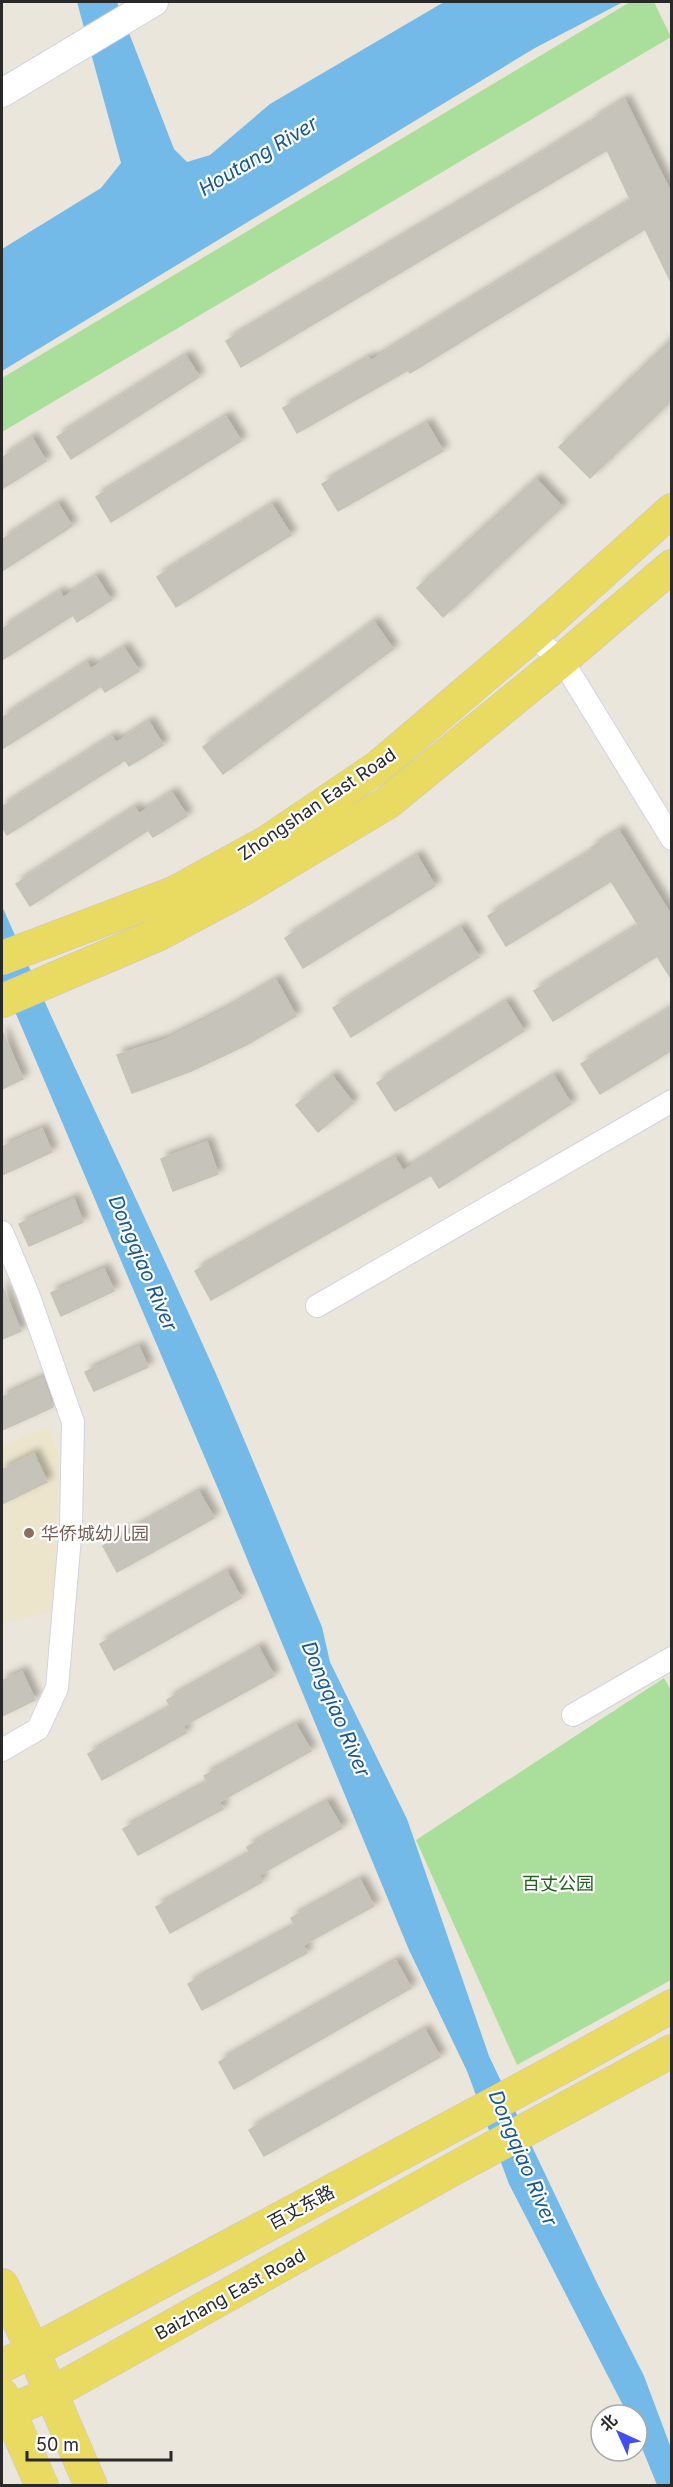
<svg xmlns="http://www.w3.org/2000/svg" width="673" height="2487" viewBox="0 0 673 2487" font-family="Inter,'Noto Sans SC',sans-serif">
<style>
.education{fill:#ece5cc}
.green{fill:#a9df9a}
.water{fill:#73bae8}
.building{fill:#c6c3bb;stroke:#c6c2b5;stroke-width:1.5;filter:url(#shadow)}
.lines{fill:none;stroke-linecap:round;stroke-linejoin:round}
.minor-casing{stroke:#d1d2e1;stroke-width:24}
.tertiary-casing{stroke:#d1d2e1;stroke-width:30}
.primary-casing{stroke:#c7c7c7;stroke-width:34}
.minor{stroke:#fff;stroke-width:22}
.tertiary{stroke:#fff;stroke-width:28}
.primary{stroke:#e9da62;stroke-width:33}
.education-dot{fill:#8d6e63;stroke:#fff;stroke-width:2}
.labels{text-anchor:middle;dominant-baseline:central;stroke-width:4.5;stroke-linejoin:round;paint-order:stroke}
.street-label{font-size:18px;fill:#292929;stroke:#fff}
.education-label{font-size:18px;fill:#785e54;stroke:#fff;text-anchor:start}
.park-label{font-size:18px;fill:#23621d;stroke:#fff}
.water-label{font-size:20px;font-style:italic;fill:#145792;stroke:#fff}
</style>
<defs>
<filter id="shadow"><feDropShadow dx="5.5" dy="-5.5" stdDeviation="3" flood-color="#0004"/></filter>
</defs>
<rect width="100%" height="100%" fill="#ebe6db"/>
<!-- education -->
<path class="education" d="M48,1426l11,29 -5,156 -52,13v-177z"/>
<!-- green -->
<g class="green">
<path d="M630,2h24l17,35 -669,395v-54z"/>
<path d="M664,1678l8,14 -1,288 -154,85 -101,-225z"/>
</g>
<!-- water -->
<g class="water">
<path d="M77,2h40l57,147 13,13 23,-7 60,-51 174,-102h179l-88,46 -533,323v-122l99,-61 20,-25z"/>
<path d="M2,906c69,158 145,313 215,470 36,83 70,168 105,251l8,35 77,157 82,237 108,227 47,93 27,72v37h-14l-20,-49v-21h-9l-119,-231 -42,-113 -58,-121 -190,-459 -217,-510z"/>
</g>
<!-- building -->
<g class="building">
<path d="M625,100l47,95v89l-27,-55 -235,144 -2,-3 -111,63 -14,-25 86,-50 2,3 260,-160 -24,-51 -366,217 -15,-26 293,-173 74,-46 -1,-2z"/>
<path d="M672,339v61l-82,78 -31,-31z"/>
<path d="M186,356l13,21 -128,82 -14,-22z"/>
<path d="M226,417l15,24 -130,81 -15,-25z"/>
<path d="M427,424l16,27 -105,60 -16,-27z"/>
<path d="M32,438l14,23 -44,28v-31z"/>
<path d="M536,479l26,28 -119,110 -26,-29z"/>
<path d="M58,504l14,22 -70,45v-31z"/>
<path d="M272,505l19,30 -115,72 -19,-30z"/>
<path d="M96,577l15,23 -34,22 -4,-7 -71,45v-31l58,-37 3,6z"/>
<path d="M374,622l19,27 -170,125 -20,-27z"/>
<path d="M124,648l15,23 -34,21 -4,-6 -99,63v-31l85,-55 4,6z"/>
<path d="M149,722l14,23 -34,21 -4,-6 -118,75 -5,-8v-20l110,-70 4,6z"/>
<path d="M172,793l15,23 -34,21 -5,-7 -118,76 -14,-22 119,-76 4,6z"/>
<path d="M619,831l53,86v63l-15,-24 -104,65 -19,-30 105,-65 -28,-45 -105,65 -18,-30 105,-65 -2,-3z"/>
<path d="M417,856l18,30 -132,82 -18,-30z"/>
<path d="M461,928l18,29 -128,80 -18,-29z"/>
<path d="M276,980l20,36 -50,29 -55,26 -59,22 -15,-38 48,-15 58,-29z"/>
<path d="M506,1002l18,29 -129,80 -18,-28z"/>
<path d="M672,1008v42l-72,44 -19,-30z"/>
<path d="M2,1031l21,48 -21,10z"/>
<path d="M332,1076l21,27 -35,29 -22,-27z"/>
<path d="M554,1076l17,28 -132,84 -8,-13 -220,125 -16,-29 200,-113 8,13z"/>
<path d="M42,1129l10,23 -50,23v-28z"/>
<path d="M207,1142l11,32 -45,17 -12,-32z"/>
<path d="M74,1199l9,23 -54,24 -10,-22z"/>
<path d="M104,1269l10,22 -53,25 -10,-23z"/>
<path d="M2,1286l19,45 -19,8z"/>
<path d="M139,1347l9,20 -54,24 -9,-19z"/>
<path d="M43,1378l10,29 -51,23v-33z"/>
<path d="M34,1454l13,28 -45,22v-34z"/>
<path d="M199,1492l15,26 -97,54 -14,-26z"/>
<path d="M227,1572l14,26 -127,72 -14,-26z"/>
<path d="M259,1648l15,28 -91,50 3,7 -84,47 -14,-26 83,-46 -4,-8z"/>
<path d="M22,1672l13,28 -33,16v-35z"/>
<path d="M296,1725l15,26 -92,51 4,7 -85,46 -15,-26 85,-46 -4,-7z"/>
<path d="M327,1802l15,26 -83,47 3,7 -92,51 -14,-26 94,-53 -3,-7z"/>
<path d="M360,1880l14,26 -71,39 4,8 -105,57 -14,-26 107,-58 -4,-8z"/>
<path d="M396,1961l15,27 -177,101 -15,-27z"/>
<path d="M425,2030l15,27 -176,99 -15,-26z"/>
</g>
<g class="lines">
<!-- minor casing -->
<g class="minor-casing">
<g id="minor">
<path d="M532,636l30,24 110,179"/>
<path d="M2,1232l26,62 45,128 -2,103 -14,163 -19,41 -36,21"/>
<path d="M317,1306l355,-205"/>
<path d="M573,1715l99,-57"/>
</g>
</g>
<!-- tertiary casing -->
<g class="tertiary-casing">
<path id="tertiary" d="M2,93l152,-91"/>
</g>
<!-- primary casing -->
<g class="primary-casing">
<g id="primary">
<path d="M2,958l172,-65 93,-51 111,-75 154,-131 140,-126"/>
<path d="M2,1001l157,-67 79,-42 149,-89 175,-143 110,-94"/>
<path d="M2,2285l31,66 58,135"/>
<path d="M2,2366l31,-15 537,-288 102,-57"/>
<path d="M2,2395l40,91"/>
<path d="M2,2414l50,-21 403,-225 217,-117"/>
</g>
</g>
<!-- minor -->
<use href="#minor" class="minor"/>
<!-- tertiary -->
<use href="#tertiary" class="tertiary"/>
<!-- primary -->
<use href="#primary" class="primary"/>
</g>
<!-- markers -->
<circle class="education-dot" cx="29" cy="1533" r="6"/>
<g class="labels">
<!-- street labels -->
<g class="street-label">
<text transform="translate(317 804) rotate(-34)">Zhongshan East Road</text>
<text transform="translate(301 2207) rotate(-28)">百丈东路</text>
<text transform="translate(230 2294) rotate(-29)">Baizhang East Road</text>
</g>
<!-- education labels -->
<g class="education-label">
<text x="41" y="1533">华侨城幼儿园</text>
</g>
<!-- park labels -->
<g class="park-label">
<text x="558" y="1883">百丈公园</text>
</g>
<!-- water labels -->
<g class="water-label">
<text transform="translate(258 156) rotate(-31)">Houtang River</text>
<text transform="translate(143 1263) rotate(67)">Dongqiao River</text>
<text transform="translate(336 1709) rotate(67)">Dongqiao River</text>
<text transform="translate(523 2158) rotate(67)">Dongqiao River</text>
</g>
</g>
<!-- border -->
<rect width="673" height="2487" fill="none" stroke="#292929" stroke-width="6"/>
<!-- north arrow -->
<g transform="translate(619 2433) rotate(315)"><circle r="28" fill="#ffffff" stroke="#a9a9a9" stroke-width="1.5"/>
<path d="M0-4.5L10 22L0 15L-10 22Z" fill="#434ef0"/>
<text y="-9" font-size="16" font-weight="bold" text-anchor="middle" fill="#292929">北</text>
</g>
<!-- scale -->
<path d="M27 2451v9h144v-9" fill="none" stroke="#292929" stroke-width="3"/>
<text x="36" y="2451" font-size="18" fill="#292929" stroke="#ffffff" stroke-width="4.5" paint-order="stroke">50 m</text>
</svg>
